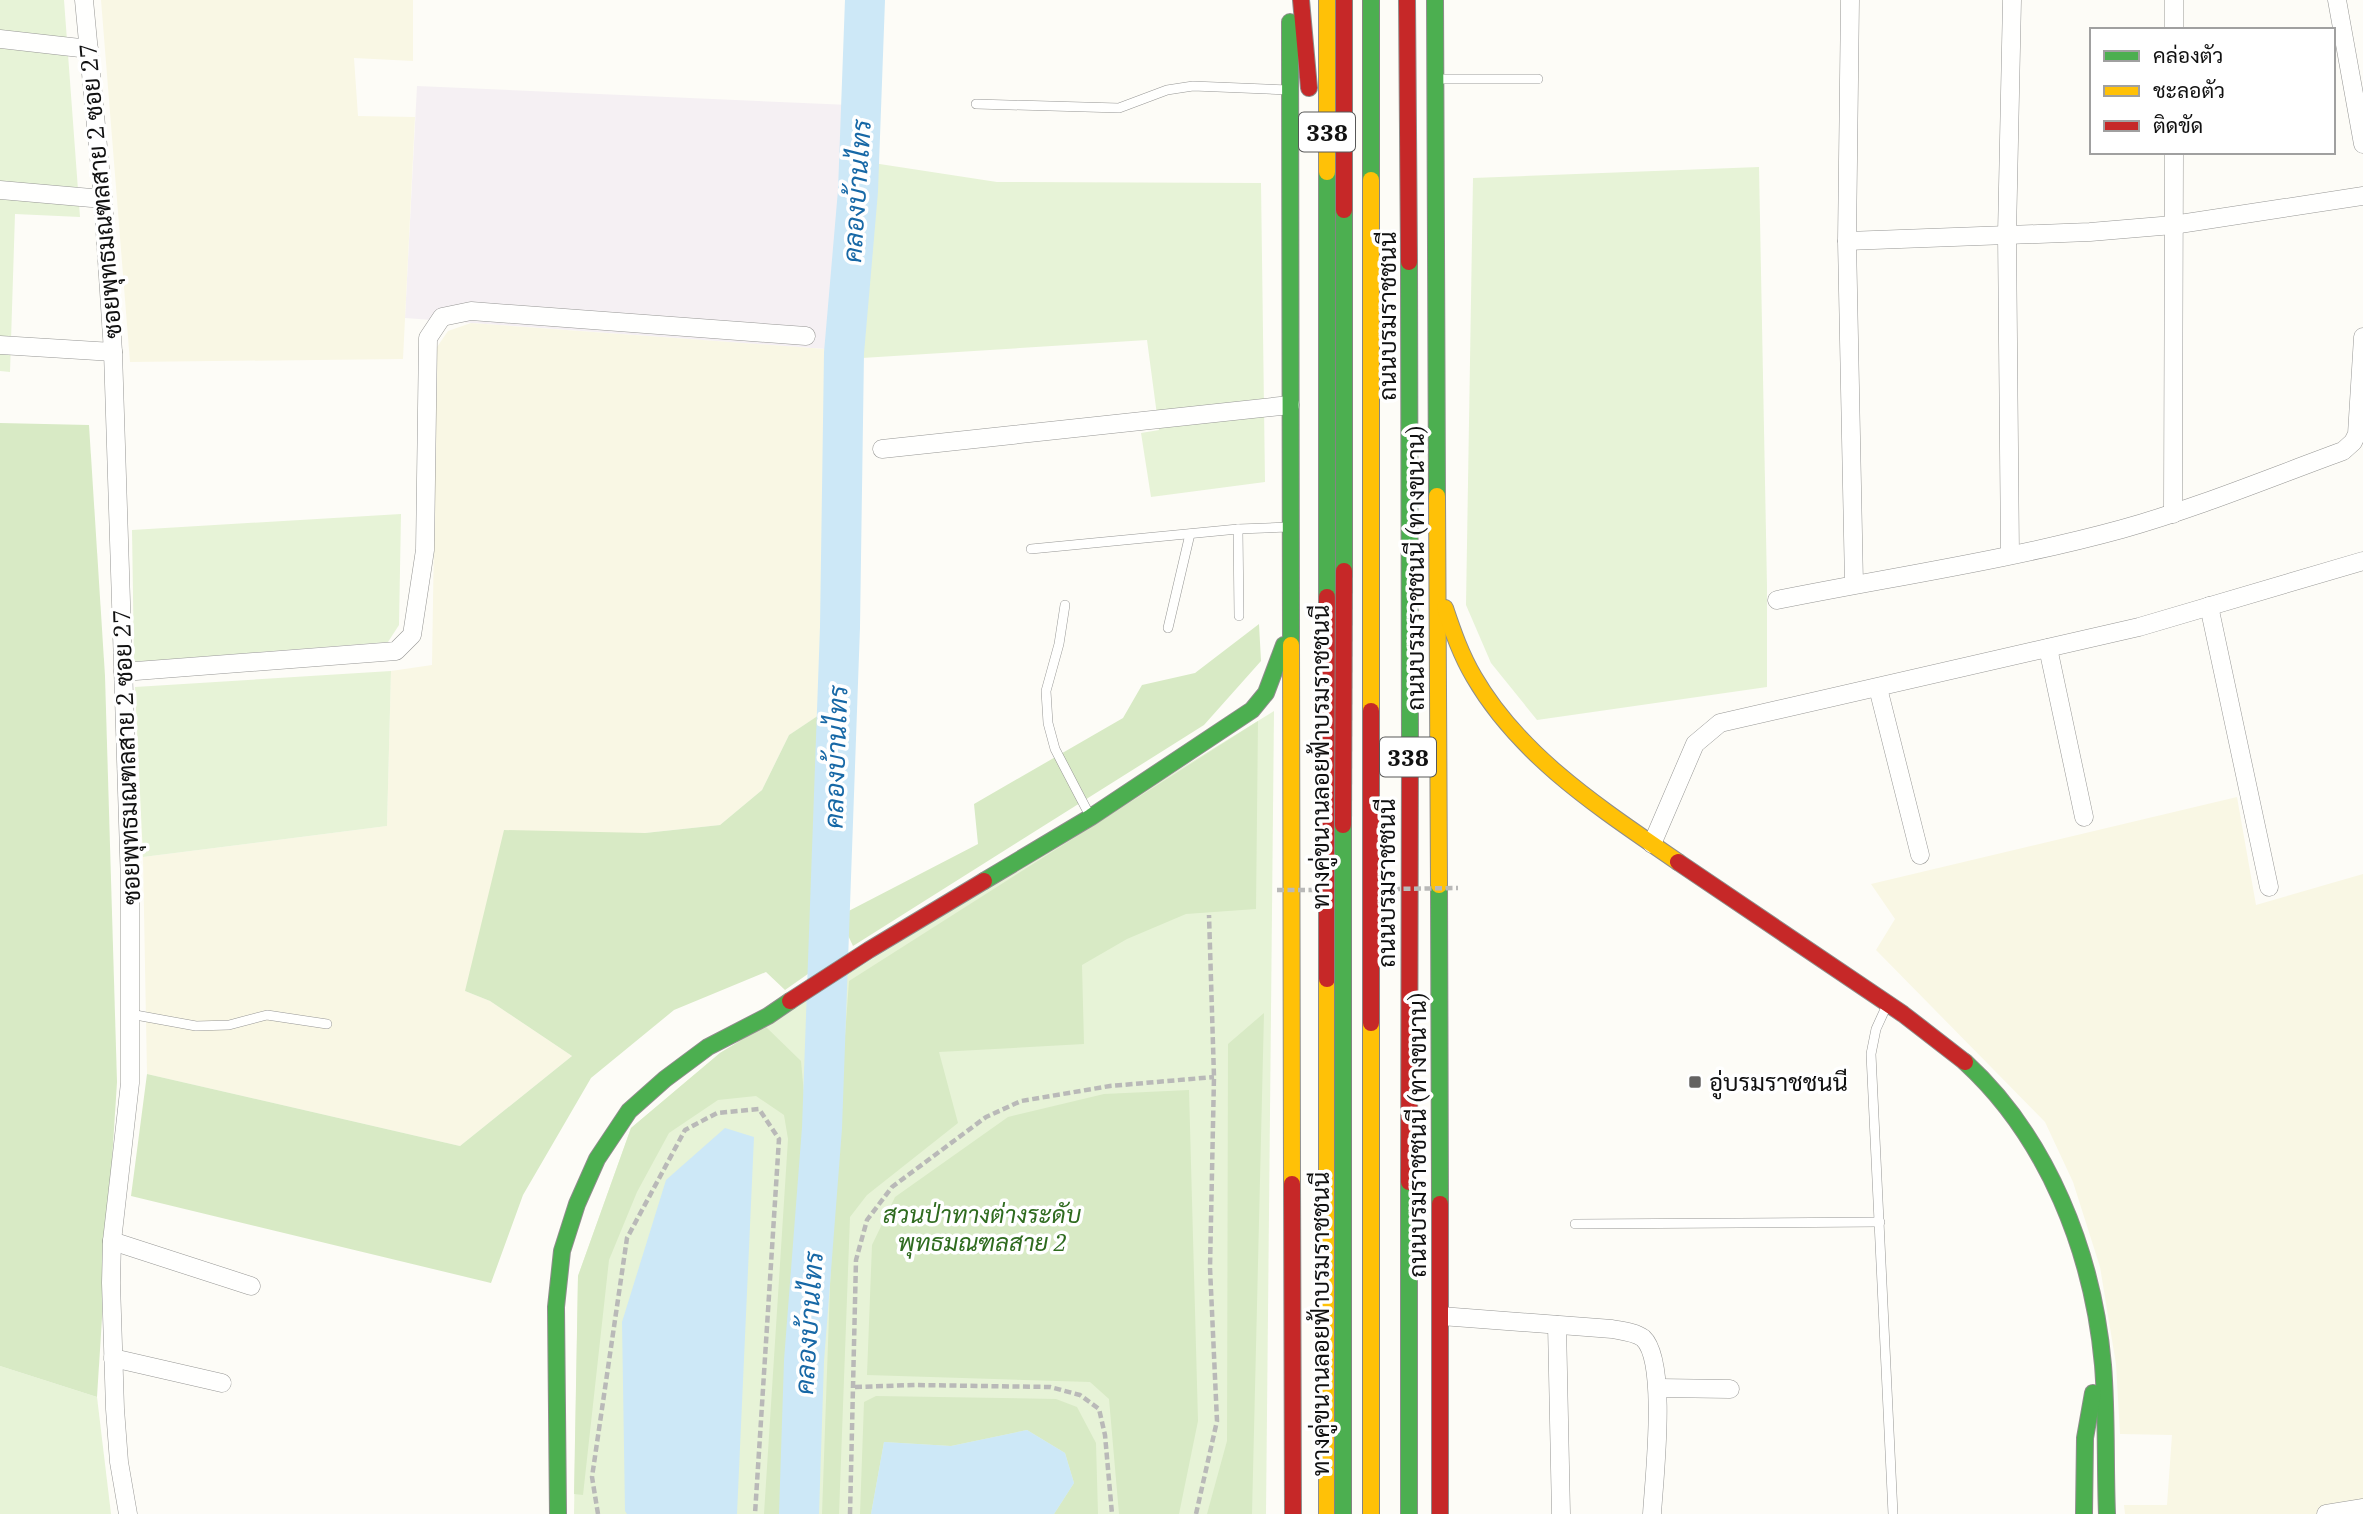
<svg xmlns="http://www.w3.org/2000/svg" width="2363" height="1514" viewBox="0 0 2363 1514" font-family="'IBM Plex Serif',Sarabun,serif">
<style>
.industrial{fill:#f5f0f3}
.farmland{fill:#f9f7e4}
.green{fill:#e7f3d7}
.forest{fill:#d8eac5}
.water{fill:#cde8f7}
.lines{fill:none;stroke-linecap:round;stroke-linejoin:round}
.river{stroke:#cde8f7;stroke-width:40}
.lane-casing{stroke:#979795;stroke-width:10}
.street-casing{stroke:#979795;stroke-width:19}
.fast-casing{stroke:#8e8d8b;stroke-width:18}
.slow-casing{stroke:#8e8d8b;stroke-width:18}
.jam-casing{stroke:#8e8d8b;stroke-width:18}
.path{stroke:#b9b9b8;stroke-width:4.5;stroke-dasharray:7 3.5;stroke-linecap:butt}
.lane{stroke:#fffffe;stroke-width:9}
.street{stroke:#fffffe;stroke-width:18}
.fast{stroke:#4caf50;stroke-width:16}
.slow{stroke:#ffc107;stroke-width:16}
.jam{stroke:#c62828;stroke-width:16}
.fast-bridge-casing{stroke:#858482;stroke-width:18;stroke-linecap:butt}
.slow-bridge-casing{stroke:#858482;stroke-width:18;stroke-linecap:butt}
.jam-bridge-casing{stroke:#858482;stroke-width:18;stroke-linecap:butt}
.path-bridge{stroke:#b9b9b8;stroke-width:4.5;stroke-dasharray:7 3.5;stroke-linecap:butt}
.fast-bridge{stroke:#4caf50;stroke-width:16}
.slow-bridge{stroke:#ffc107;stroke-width:16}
.jam-bridge{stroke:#c62828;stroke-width:16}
.poi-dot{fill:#646362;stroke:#fff;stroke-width:2.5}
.labels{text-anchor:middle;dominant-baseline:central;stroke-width:7;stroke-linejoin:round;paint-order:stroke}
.shield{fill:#fff;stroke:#585858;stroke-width:2}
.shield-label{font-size:23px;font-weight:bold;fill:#111}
.street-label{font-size:24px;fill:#111;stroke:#fff}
.poi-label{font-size:24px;fill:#111;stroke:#fff;text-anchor:start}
.park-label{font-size:24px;font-style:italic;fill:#2f6b1f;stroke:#fff}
.water-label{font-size:26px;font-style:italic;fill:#1768a6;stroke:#fff}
</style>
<rect width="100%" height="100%" fill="#fdfcf7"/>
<!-- industrial -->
<path class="industrial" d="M417,86l433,19 -25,244 -420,-31z"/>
<!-- farmland -->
<g class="farmland">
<path d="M101,0h312v61l-59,-3 4,58 57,1 -12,242 -273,3z"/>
<path d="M471,323l354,26 -3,364 -33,22 -27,55 -42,35 -75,8 -180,158 25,10 82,55 -112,90 -313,-72 -4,-217 244,-31 4,-155 41,-6 5,-318 11,-16z"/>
<path d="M2237,797l19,108 107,-31v640h-238l-1,-9h43l5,-70 -52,-1 -4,-70 -16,-97 -27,-85 -28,-60 -169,-172 19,-31 -24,-35z"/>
</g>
<!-- green -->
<g class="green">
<path d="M0,0h64l16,217 -65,-3 -5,158 -10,-1z"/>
<path d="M873,163l124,19 264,1 4,299 -114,15 -10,-64 18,-3 -12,-90 -285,18z"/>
<path d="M1759,167l8,419v101l-230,33 -46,-57 -25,-58 7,-427z"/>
<path d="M401,514l-2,111 -11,17 -254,20 -2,-132z"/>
<path d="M391,671l-4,155 -244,31 -8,-170z"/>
<path d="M1274,711l-8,803h-692l4,-238 53,-148 89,-75z"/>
<path d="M0,1366l97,31 14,117h-111z"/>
</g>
<!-- forest -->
<g class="forest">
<path d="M0,423l89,2 16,251 12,406 -20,315 -97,-31z"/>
<path d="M1259,624l2,37 -57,64 -351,221 -14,-30 139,-72 -4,-40 149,-86 19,-33 53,-12z"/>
<path d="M822,713l-7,256 -30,21 -19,-18 -92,38 -83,68 -68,117 -32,88 -360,-87 16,-122 313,72 112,-90 -82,-55 -25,-10 39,-161 141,3 75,-8 42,-35 27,-55z"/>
<path d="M1258,721l-2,188 -70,5 -59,25 -45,26 2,79 -145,8 19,71 -91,72 -17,22 -11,297h-17l11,-313 16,-220z"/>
<path d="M1264,1013l-12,501h-45l20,-73 1,-397z"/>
<path d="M765,1026l36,35 5,55 -23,398h-19l24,-375 -4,-24 -28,-19 -38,4 -49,33 -32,59 -28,68 -26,235 -9,-1 4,-218 53,-148 89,-75z"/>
<path d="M1189,1090l9,331 -19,93h-60l-10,-115 -19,-17 -223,-7 5,-130 23,-48 113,-80 96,-23z"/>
<path d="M876,1396l180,3 21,8 19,36 2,71h-44l20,-31 -9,-30 -38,-23 -76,16 -67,-4 -13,72h-11l4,-112z"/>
</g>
<!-- water -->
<g class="water">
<path d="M725,1128l29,9 -17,377h-110l-2,-3 -3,-189 44,-142z"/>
<path d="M1027,1430l38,23 9,30 -20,31h-183l13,-72 67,4z"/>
</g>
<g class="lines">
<!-- river -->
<path class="river" d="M799,1514l5,-153 18,-233 18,-501 4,-274 14,-162 7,-191"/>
<!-- lane casing -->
<g class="lane-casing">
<g id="lane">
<path d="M1437,79h101"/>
<path d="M976,104l143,4 48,-18 26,-4 96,4"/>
<path d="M1238,529l1,87"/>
<path d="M1031,549l207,-20 50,-2"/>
<path d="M1065,605l-6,39 -13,47 2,32 7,26 35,67"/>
<path d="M1168,628l22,-94"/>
<path d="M1887,1005l-11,24 -5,25 22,460"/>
<path d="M130,1014l66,12 33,-1 38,-10 60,9"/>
<path d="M1575,1224l305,-2"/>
</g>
</g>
<!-- street casing -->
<g class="street-casing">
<g id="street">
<path d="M84,0l19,199 10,153 17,532v199l-18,158 -1,42 4,126 4,53 9,52"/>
<path d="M1850,0l-3,241 7,343"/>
<path d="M2174,0v30"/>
<path d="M2337,0l26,144"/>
<path d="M0,39l89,10"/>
<path d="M0,190l103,9"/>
<path d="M1847,241l243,-9 83,-7 190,-29"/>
<path d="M0,345l113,7"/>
<path d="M882,449l408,-44"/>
<path d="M2173,514l1,-362"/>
<path d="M2010,555l-3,-321 5,-234"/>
<path d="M1777,600c114,-23 232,-40 345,-71 75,-21 147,-51 221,-78l10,-9 4,-8 6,-97"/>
<path d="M2209,606l60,281"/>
<path d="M2048,648l36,169"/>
<path d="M123,672l273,-21 16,-16 13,-85 3,-212 14,-21 29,-6 335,25"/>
<path d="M1878,688l42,167"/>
<path d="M1652,844l43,-100 25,-21 419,-96 224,-66"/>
<path d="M112,1241l139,45"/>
<path d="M1441,1316l171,13c10,2 23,3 31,9 25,23 11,141 9,176"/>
<path d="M1557,1325l4,189"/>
<path d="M113,1358l109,25"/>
<path d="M1659,1388l71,1"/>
<path d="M2326,1514l37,-6"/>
</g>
</g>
<!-- fast casing -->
<g class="fast-casing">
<g id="fast">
<path d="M1435,0l2,496"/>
<path d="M1290,22l1,623"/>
<path d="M1327,172v425"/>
<path d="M1409,262l1,485"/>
<path d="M984,881l107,-64 161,-107 14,-17 18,-48"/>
<path d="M1439,885l1,319"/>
<path d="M1965,1062c83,76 128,191 138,303 4,49 2,99 4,149"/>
<path d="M558,1514l-2,-207 6,-56 15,-47 20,-45 32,-48 36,-32 43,-32 60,-31 22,-15"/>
<path d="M1409,1514v-332"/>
<path d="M2084,1514l1,-76 8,-45"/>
</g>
</g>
<!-- slow casing -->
<g class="slow-casing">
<g id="slow">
<path d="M1327,0v172"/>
<path d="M1437,496l2,389"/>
<path d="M1445,608c8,24 16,47 29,69 47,81 129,133 204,185"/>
<path d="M1291,645l1,539"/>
<path d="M1327,979v535"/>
</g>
</g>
<!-- jam casing -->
<g class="jam-casing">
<g id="jam">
<path d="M1301,0l8,88"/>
<path d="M1407,0l2,262"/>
<path d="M1327,597v382"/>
<path d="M1678,862l225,152 62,48"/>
<path d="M790,1001l79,-51 115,-69"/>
<path d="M1409,1182l1,-435"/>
<path d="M1292,1184l1,330"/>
<path d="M1440,1514v-310"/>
</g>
</g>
<!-- path -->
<g class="path">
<path d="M855,1387l60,-2 135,2 30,8 19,14 6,26 7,79"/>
<path d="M598,1514l-6,-37 35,-239 58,-108 32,-17 42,-4 20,30 -24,375"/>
<path d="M850,1514l6,-254 11,-40 25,-33 94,-70 35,-16 89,-15 104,-9"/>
<path d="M1196,1514l21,-93 -7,-153 4,-191 -5,-162"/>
</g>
<!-- lane -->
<use href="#lane" class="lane"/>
<!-- street -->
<use href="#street" class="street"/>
<!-- fast -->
<use href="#fast" class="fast"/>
<!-- slow -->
<use href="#slow" class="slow"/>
<!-- jam -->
<use href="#jam" class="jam"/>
<!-- fast-bridge casing -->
<g class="fast-bridge-casing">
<g id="fast-bridge">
<path d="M1371,0v180"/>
<path d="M1344,571v-361"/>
<path d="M1343,1514v-689"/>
</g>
</g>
<!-- slow-bridge casing -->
<g class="slow-bridge-casing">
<g id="slow-bridge">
<path d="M1371,180v531"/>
<path d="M1371,1023v491"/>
</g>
</g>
<!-- jam-bridge casing -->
<g class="jam-bridge-casing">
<g id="jam-bridge">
<path d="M1344,210v-210"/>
<path d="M1371,711v312"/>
<path d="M1343,825l1,-254"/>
</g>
</g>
<!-- path-bridge -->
<g class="path-bridge">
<path d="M1393,889l65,-1"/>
<path d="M1277,890h45"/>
</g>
<!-- fast-bridge -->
<use href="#fast-bridge" class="fast-bridge"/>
<!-- slow-bridge -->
<use href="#slow-bridge" class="slow-bridge"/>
<!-- jam-bridge -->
<use href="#jam-bridge" class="jam-bridge"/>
</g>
<!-- markers -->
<rect class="poi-dot" x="1688" y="1075" width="14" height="14" rx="3.5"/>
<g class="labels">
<!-- shield labels -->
<g class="shield">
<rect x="1299" y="112.5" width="56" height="39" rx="5"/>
<rect x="1380" y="737.5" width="56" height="39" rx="5"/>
</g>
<g class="shield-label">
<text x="1327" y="132">338</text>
<text x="1408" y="757">338</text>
</g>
<!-- street labels -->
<g class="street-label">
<text transform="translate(100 191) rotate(-95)">ซอยพุทธมณฑลสาย 2 ซอย 27</text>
<text transform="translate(1387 316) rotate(-90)">ถนนบรมราชชนนี</text>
<text transform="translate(1415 568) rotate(-90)">ถนนบรมราชชนนี (ทางขนาน)</text>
<text transform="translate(126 757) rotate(-92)">ซอยพุทธมณฑลสาย 2 ซอย 27</text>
<text transform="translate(1320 757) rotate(-90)">ทางคู่ขนานลอยฟ้าบรมราชชนนี</text>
<text transform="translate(1386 883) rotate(-90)">ถนนบรมราชชนนี</text>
<text transform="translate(1417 1135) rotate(-90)">ถนนบรมราชชนนี (ทางขนาน)</text>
<text transform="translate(1320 1324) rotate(-90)">ทางคู่ขนานลอยฟ้าบรมราชชนนี</text>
</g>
<!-- poi labels -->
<g class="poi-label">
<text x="1709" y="1082">อู่บรมราชชนนี</text>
</g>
<!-- park labels -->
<g class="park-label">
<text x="982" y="1214">สวนป่าทางต่างระดับ<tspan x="982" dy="28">พุทธมณฑลสาย 2</tspan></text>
</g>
<!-- water labels -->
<g class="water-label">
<text transform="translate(856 191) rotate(-86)">คลองบ้านไทร</text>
<text transform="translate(835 757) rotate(-88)">คลองบ้านไทร</text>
<text transform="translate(808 1323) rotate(-86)">คลองบ้านไทร</text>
</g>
</g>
<!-- legend -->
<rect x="2090" y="28" width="245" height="126" fill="#ffffff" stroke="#a0a0a0" stroke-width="2"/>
<rect x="2104" y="51" width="35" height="10" fill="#4caf50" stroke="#a0a0a0" stroke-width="2"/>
<text x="2153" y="63" font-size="21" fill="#111111">คล่องตัว</text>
<rect x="2104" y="86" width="35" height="10" fill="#ffc107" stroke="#a0a0a0" stroke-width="2"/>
<text x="2153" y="98" font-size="21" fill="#111111">ชะลอตัว</text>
<rect x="2104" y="121" width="35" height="10" fill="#c62828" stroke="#a0a0a0" stroke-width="2"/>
<text x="2153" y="133" font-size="21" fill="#111111">ติดขัด</text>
</svg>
